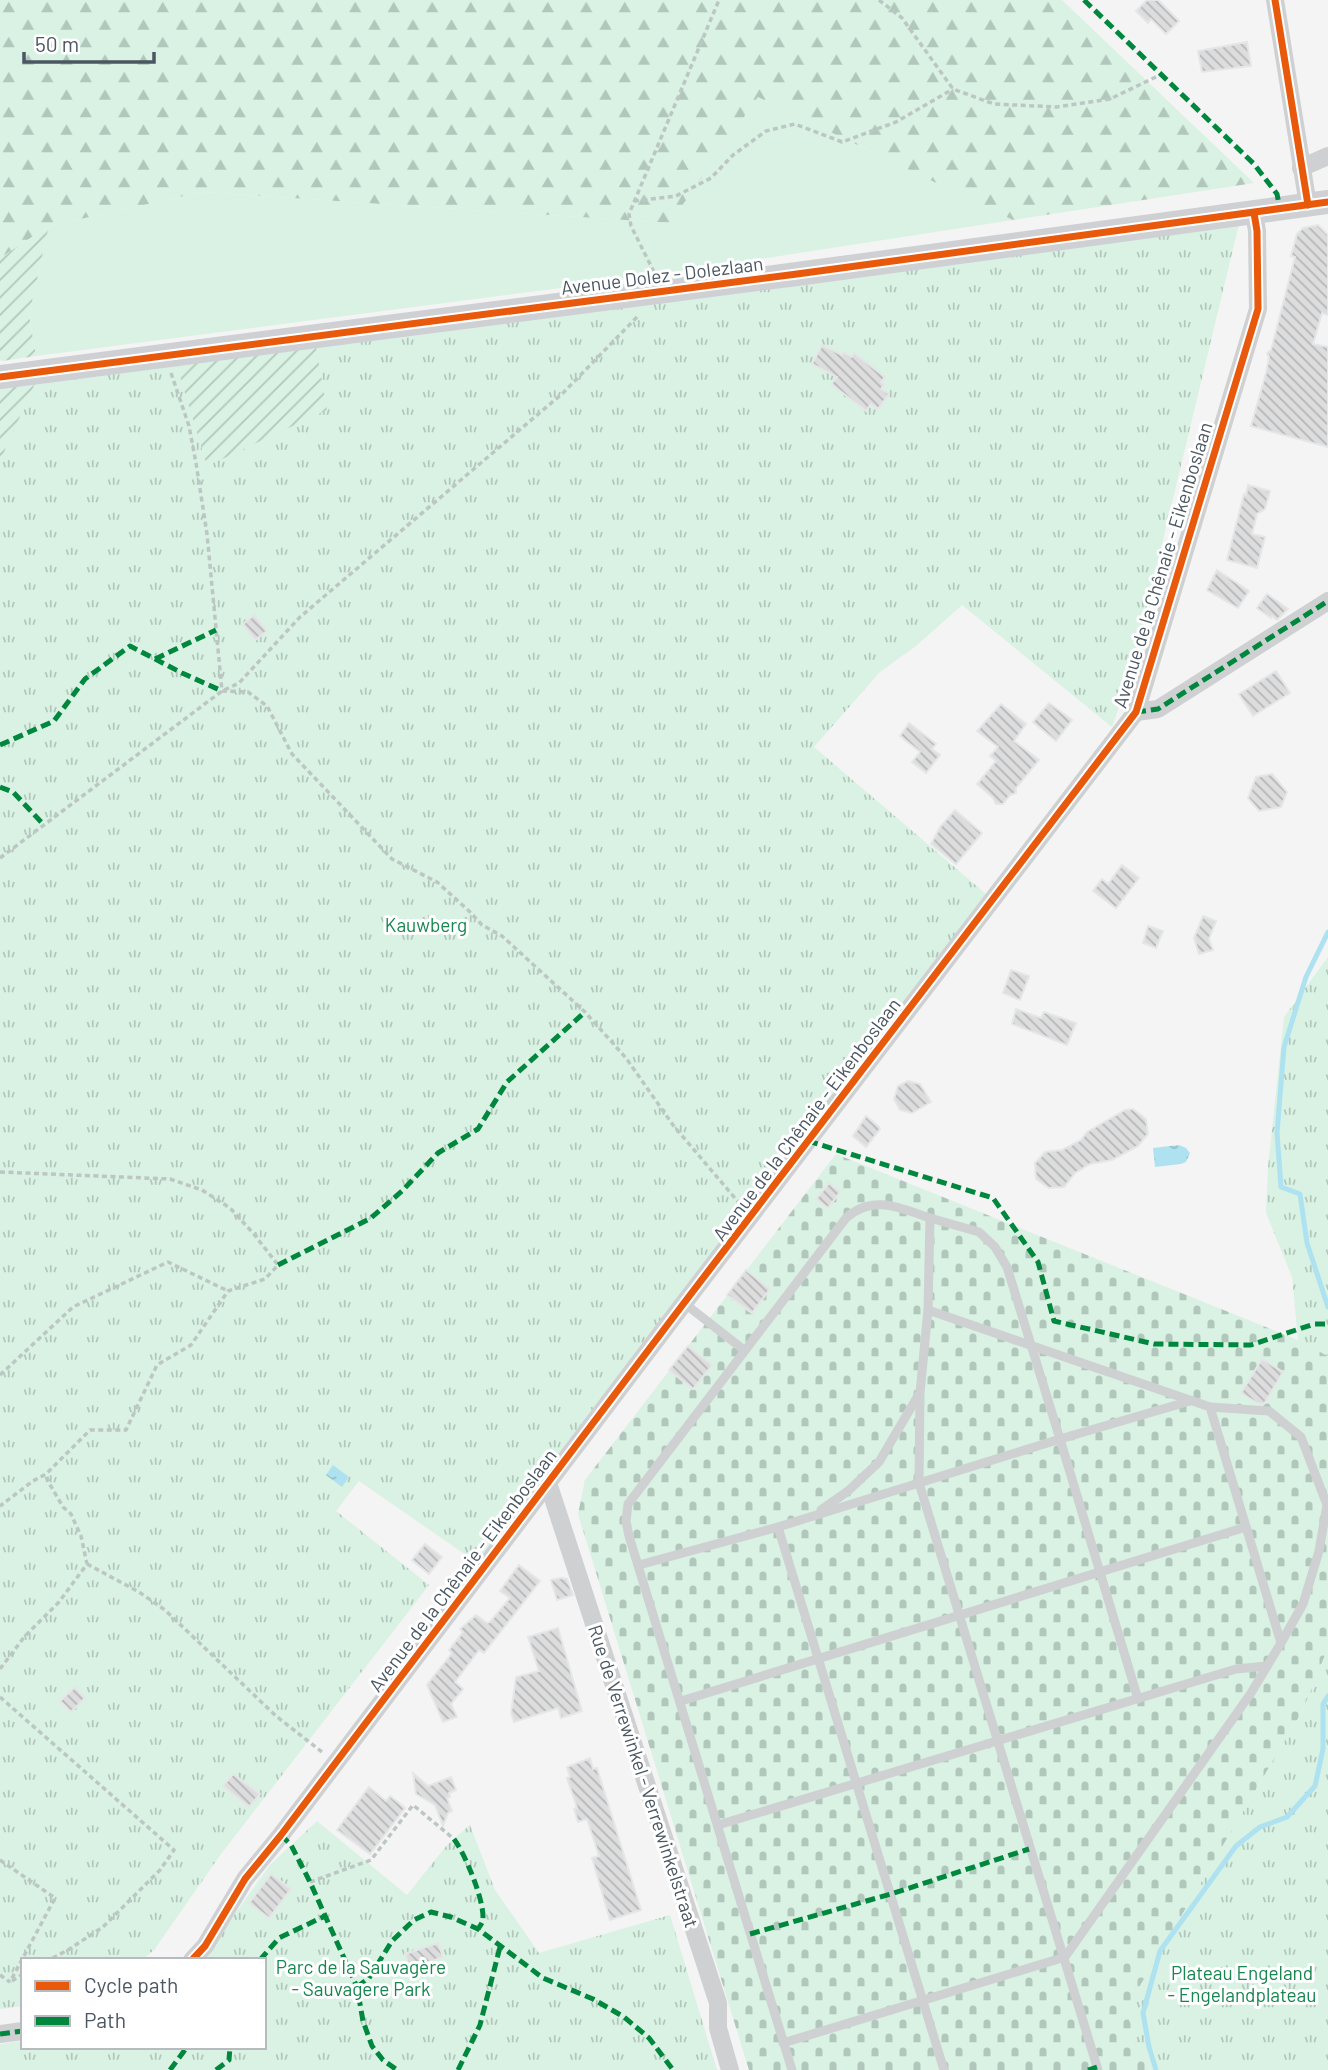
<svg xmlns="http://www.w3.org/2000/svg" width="1328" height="2070" viewBox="0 0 1328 2070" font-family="Barlow,sans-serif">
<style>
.grass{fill:#d9f2e3}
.forest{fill:url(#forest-firs)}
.cemetery{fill:url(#cemetery-stones)}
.park{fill:url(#park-tufts)}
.garden{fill:url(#garden-furrows)}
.water{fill:url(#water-ripples)}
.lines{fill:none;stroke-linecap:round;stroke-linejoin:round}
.stream{stroke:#aee2f0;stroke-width:5}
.building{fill:url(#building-back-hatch);stroke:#e5e6e7;stroke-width:2}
.path{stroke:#bcc7c4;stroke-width:3.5;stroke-dasharray:5 3.5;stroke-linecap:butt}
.lane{stroke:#ced0d2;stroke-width:9}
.street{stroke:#ced0d2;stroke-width:18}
.secondary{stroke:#ced0d4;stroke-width:24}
.quiet{stroke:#00873e;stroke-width:5;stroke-dasharray:10 5;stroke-linecap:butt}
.cycleway-casing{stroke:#fff;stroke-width:11}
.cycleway{stroke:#e8590c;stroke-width:7}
.labels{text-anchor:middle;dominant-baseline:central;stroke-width:6;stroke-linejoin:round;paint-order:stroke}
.street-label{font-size:19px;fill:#4a5661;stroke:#fff}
.park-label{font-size:19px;fill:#17864f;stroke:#fff}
</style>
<defs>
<pattern id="forest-firs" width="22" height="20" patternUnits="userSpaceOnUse" patternTransform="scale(1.75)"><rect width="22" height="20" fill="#d9f2e3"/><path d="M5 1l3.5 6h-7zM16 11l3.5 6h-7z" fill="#b2c7bb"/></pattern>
<pattern id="cemetery-stones" width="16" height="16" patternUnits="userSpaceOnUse" patternTransform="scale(1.75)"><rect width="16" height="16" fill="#d9f2e3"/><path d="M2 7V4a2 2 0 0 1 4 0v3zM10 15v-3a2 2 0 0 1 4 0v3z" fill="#b2c7bb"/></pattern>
<pattern id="park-tufts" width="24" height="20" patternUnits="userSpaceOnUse" patternTransform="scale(1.75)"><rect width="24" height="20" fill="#d9f2e3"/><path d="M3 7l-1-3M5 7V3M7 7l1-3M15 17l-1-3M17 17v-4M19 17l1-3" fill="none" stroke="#b2c7bb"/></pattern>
<pattern id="garden-furrows" width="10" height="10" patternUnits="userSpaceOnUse" patternTransform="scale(1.75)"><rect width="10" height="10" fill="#d9f2e3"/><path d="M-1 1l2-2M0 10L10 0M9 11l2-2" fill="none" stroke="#b2c7bb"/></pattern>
<pattern id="water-ripples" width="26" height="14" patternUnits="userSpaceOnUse" patternTransform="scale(1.75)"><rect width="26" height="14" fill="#aee2f0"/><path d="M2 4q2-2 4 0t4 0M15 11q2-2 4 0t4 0" fill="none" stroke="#90bac6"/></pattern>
<pattern id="building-back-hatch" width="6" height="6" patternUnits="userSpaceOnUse" patternTransform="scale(1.75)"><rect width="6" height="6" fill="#ddddde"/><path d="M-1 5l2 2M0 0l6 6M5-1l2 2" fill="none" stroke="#b5b6b7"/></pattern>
</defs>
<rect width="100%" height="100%" fill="#f4f4f4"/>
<!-- grass -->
<path class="grass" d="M758,97l255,123 -376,58 -601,78 -7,-41 20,-89 153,-34 468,31z"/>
<!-- forest -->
<path class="forest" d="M0,0h1062l192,183 -241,37 -255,-123 -88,126 -468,-31 -153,34 -49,32z"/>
<!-- cemetery -->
<path class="cemetery" d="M836,1154l462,186 30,16v292l-25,62 -177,300 25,60h-402l-171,-556 7,-34z"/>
<!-- park -->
<g class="park">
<path d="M1240,220l-108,449 -20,58 -150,-122 -46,41 -36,26 -66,75 172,147 -510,668 -117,-81 -23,30 93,74 -208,269 -67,96 -12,10h-119v46l-23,3v-1624z"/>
<path d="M1328,957v399l-30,-16 -6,-63 -26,-64 2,-46 16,-150z"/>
<path d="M1328,1648v422h-177l-26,-59 178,-301z"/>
<path d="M317,1821l90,74 39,-49 24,-21 25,65 44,63 131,-38 47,155h-717v-26l23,-3v6h241v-87h-62l68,-95z"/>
</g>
<!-- garden -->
<g class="garden">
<path d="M49,226l-20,89 7,41 -34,5 -2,-2v-101z"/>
<path d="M315,342l12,68 -120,56 -31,-103z"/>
<path d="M36,381l-36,80v-76z"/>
</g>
<!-- water -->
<g class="water">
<path d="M1179,1145l7,3 4,5 -4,9 -5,2 -26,3 -2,-19z"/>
<path d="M333,1465l16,12 -7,10 -16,-12z"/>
</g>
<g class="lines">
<!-- stream -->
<g class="stream">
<path d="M1328,932l-22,45 -22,70 -7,86 4,54 19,7 7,49 21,64"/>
<path d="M1156,2070l-7,-23 -6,-34 17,-62 76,-105 24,-19 27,-10 28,-31 8,-37v-45l5,-8"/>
</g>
</g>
<!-- building -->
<g class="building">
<path d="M1147,0h11l21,21 -13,13 -15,-15 -3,4 -12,-12z"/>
<path d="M1247,42l4,24 -49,6 -4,-21z"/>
<path d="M1318,225l10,10v80l-6,-2 -9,31 15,3v100l-77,-21 15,-53 3,-16 -2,-4 4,-3 24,-93 -4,-1 6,-22 6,-6z"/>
<path d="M822,345l20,10 2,-3 7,5 3,-4 31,24 -4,5 3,2 -3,5 8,5 -11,15 -7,-5 -5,7 -35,-27 6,-7 -25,-13z"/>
<path d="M1248,485l22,6 -5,18 -8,5 -5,20 13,3 -8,31 -30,-8 17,-66 2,1z"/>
<path d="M1217,570l32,21 -11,17 -31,-18z"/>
<path d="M1267,594l21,15 -11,11 -5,-4 -1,2 -14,-10z"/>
<path d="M254,615l13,16 -12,9 -12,-16z"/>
<path d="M1276,671l14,22 -37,23 -14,-22z"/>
<path d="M1049,703l23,17 -16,21 -23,-19z"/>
<path d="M1001,704l25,20 -12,17 25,19 -23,28v5l-6,2 -7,9h-7l-3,-6 -16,-14 19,-23 -6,-5 8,-9 -21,-16z"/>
<path d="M909,723l27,21 -4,5 8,6 -14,18 -14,-11 8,-10 -20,-16z"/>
<path d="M1272,774l15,18 -6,15 -22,4 -11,-13 8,-21z"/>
<path d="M955,810l27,23 -26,31 -25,-20 9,-17z"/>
<path d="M1122,865l17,13 -23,30 -23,-17 9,-12 6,5z"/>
<path d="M1203,916l13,5 -7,18 4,11 -14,4 -5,-16z"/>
<path d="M1148,926l15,5 -7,17 -13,-5z"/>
<path d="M1011,970l18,6 -9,24 -17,-7z"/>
<path d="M1016,1009l25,9 3,-6 32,11 -9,22 -55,-21z"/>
<path d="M908,1081l12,3 11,18 -19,11 -12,-3 -6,-11 4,-13z"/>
<path d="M1133,1109l13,10 2,15 -10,12 -26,14 -22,4 -15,9 -11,14 -15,1 -13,-9 -1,-16 10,-11 17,-2 19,-10 6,-8 38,-22z"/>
<path d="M866,1116l13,11 1,2 -14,18 -13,-11z"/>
<path d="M829,1183l11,9 -12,16 -12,-9z"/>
<path d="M746,1270l24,19 -18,24 -25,-18z"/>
<path d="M688,1346l24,19 -19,24 -24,-19z"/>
<path d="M1262,1359l21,13 -19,32 -7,-1 -16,-10z"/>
<path d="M425,1544l17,13 -13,17 -17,-14z"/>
<path d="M519,1565l21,16 -56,72 -5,-3 -24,32 8,7 -12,15 6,13 -14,5 -16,-37 25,-32 -3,-3 14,-18 -3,-3 16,-14 11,8 3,-1 20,-24 -10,-7z"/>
<path d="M561,1578l6,1 6,16 -16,5 -6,-20z"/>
<path d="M558,1628l24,83 -21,7 -3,-10 -44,14 -3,-9 5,-36 23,-6 -11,-34z"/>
<path d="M75,1687l10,11 -14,14 -11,-11z"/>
<path d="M590,1758l3,11 4,-1 44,142 -31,10 -18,-62 7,-2 -12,-37 -9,3 -4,-13 3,-1 -10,-30 3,-1 -3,-10z"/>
<path d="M413,1773l15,13 23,-9 5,13 -7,3 1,4 -3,1 5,13 -4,2 -5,13 -8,-21 -19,-11z"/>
<path d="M233,1774l27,20 -11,13 -26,-21z"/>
<path d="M369,1787l17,14 4,-5 15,12 -35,46 -33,-24z"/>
<path d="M271,1874l20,15 -22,29 -20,-15z"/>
<path d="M438,1943l5,14 -33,12 -5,-15z"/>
</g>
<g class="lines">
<!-- path -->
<g class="path">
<path d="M879,0l23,18 51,71 41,15 62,3 54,-8 52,-25"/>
<path d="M634,201l42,-5 35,-18 22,-23 33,-24 29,-7 47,18 54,-20 57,-33"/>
<path d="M654,272l-23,-46 -2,-12 90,-214"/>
<path d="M171,373l18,53 7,37 11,71 15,157 26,1 19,14 25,48 100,105 45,23 32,29 13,14 20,11 83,76 41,46 47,67 67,79"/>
<path d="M0,858l222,-167 17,-8 61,-66 263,-224 76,-78"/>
<path d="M0,1172l170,7 32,11 28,18 23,25 25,32 -13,14 -37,12 -37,54 -34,20 -31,65h-36l-44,44 -13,7 -33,25"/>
<path d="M0,1375l73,-68 95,-45 60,29"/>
<path d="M87,1564l52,28 26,18 111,106 46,36"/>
<path d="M0,1669l25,-33 34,-34 28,-38 -6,-28 -10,-22 -8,-7 -14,-24 -3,-9"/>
<path d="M0,1697l174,153 -14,20 -57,57 -35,23 -19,10"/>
<path d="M0,1860l55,38 -45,84"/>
<path d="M310,1882l61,-22 42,-55 41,34"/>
<path d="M0,1975l10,7"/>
<path d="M12,1981l11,-7"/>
</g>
<!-- lane -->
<g class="lane">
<path d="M930,1218l49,14 16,15 12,20 53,172 -141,44 179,587"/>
<path d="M684,1303l60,47"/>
<path d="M1210,1407l59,4 32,26 26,68 -8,46 -16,53 -22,39"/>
<path d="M821,1510l27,-19 31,-29 40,-68"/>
<path d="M639,1565l139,-38"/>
<path d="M1138,1699l-78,-260 130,-38"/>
<path d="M681,1701l565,-174"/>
<path d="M718,1825l518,-156 31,-3"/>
<path d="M783,2043l282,-86 186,-264 30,-50 -71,-236 -282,-97"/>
<path d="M792,2070l-163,-534 -3,-15 2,-17 218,-286c27,-24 54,-10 84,0l-2,92 -8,83 -1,90 -141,44 166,543"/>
</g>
<!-- street -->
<g class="street">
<path d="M1275,0l33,205"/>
<path d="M1301,168l27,-12"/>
<path d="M1136,712l22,-3 170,-108"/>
<path d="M548,1483l170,520v25l12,42"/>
<path d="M192,1960l13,-14 40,-67 36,-44 403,-532 452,-591 122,-403 -1,-78 -3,-18"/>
<path d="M0,2034l23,-3"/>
</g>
<!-- secondary -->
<path class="secondary" d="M0,377l797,-103 531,-72"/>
<!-- quiet -->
<g class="quiet">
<path d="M1084,0l170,164 23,30 3,15"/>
<path d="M155,659l61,-29"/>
<path d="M1136,712l22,-3 170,-108"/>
<path d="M0,745l54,-24 31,-42 45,-33 52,27 40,18"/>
<path d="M0,787l13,5 31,33"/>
<path d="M808,1141l185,57 45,64 16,59 100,23 97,1 63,-21h14"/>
<path d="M278,1265l93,-47 31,-27 36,-38 40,-24 29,-47 78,-70"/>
<path d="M281,1835l10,10 19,37 47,105 6,34 9,25 11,14 14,10"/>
<path d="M454,1839c11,15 30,60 29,80 0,3 -3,7 -5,10"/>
<path d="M750,1934l141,-40 138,-45"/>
<path d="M260,1960l19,-22 46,-22"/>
<path d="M357,1987l12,-9 23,-37 22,-21 17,-8 20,5 27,12 65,49 50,21 31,18 25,21 24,32"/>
<path d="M0,2034l23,-3"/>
<path d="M170,2070l17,-23"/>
<path d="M216,2070l13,-10 1,-13"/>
<path d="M458,2070l22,-45 20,-78"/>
<path d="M1088,2070l9,-3"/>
</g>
<!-- cycleway casing -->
<g class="cycleway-casing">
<g id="cycleway">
<path d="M1275,0l33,205"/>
<path d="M0,377l797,-103 531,-72"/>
<path d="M192,1960l13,-14 40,-67 36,-44 403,-532 452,-591 122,-403 -1,-78 -3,-18"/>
</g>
</g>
<!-- cycleway -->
<use href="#cycleway" class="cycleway"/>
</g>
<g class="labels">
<!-- street labels -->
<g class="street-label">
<text transform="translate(662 275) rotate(-7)">Avenue Dolez - Dolezlaan</text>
<text transform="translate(1162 565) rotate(-73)">Avenue de la Chênaie - Eikenboslaan</text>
<text transform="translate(806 1119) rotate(-53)">Avenue de la Chênaie - Eikenboslaan</text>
<text transform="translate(462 1570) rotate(-53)">Avenue de la Chênaie - Eikenboslaan</text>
<text transform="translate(644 1776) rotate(72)">Rue de Verrewinkel - Verrewinkelstraat</text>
</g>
<!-- park labels -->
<g class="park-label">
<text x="426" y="924">Kauwberg</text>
<text x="361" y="1966">Parc de la Sauvagère<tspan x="361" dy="22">- Sauvagere Park</tspan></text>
<text x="1242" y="1972">Plateau Engeland<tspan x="1242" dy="22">- Engelandplateau</tspan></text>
</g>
</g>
<!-- legend -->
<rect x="21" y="1958" width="245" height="91" fill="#ffffff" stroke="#b7bbc0" stroke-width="2"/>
<rect x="35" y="1981" width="35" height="10" fill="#e8590c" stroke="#b7bbc0" stroke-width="2"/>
<text x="84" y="1993" font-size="21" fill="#4a5661">Cycle path</text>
<rect x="35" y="2016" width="35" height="10" fill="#00873e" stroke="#b7bbc0" stroke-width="2"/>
<text x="84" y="2028" font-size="21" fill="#4a5661">Path</text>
<!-- scale -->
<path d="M24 52v10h130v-10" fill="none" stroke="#4a5661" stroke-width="3.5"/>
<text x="35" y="52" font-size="21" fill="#4a5661" stroke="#ffffff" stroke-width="5" paint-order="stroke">50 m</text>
</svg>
